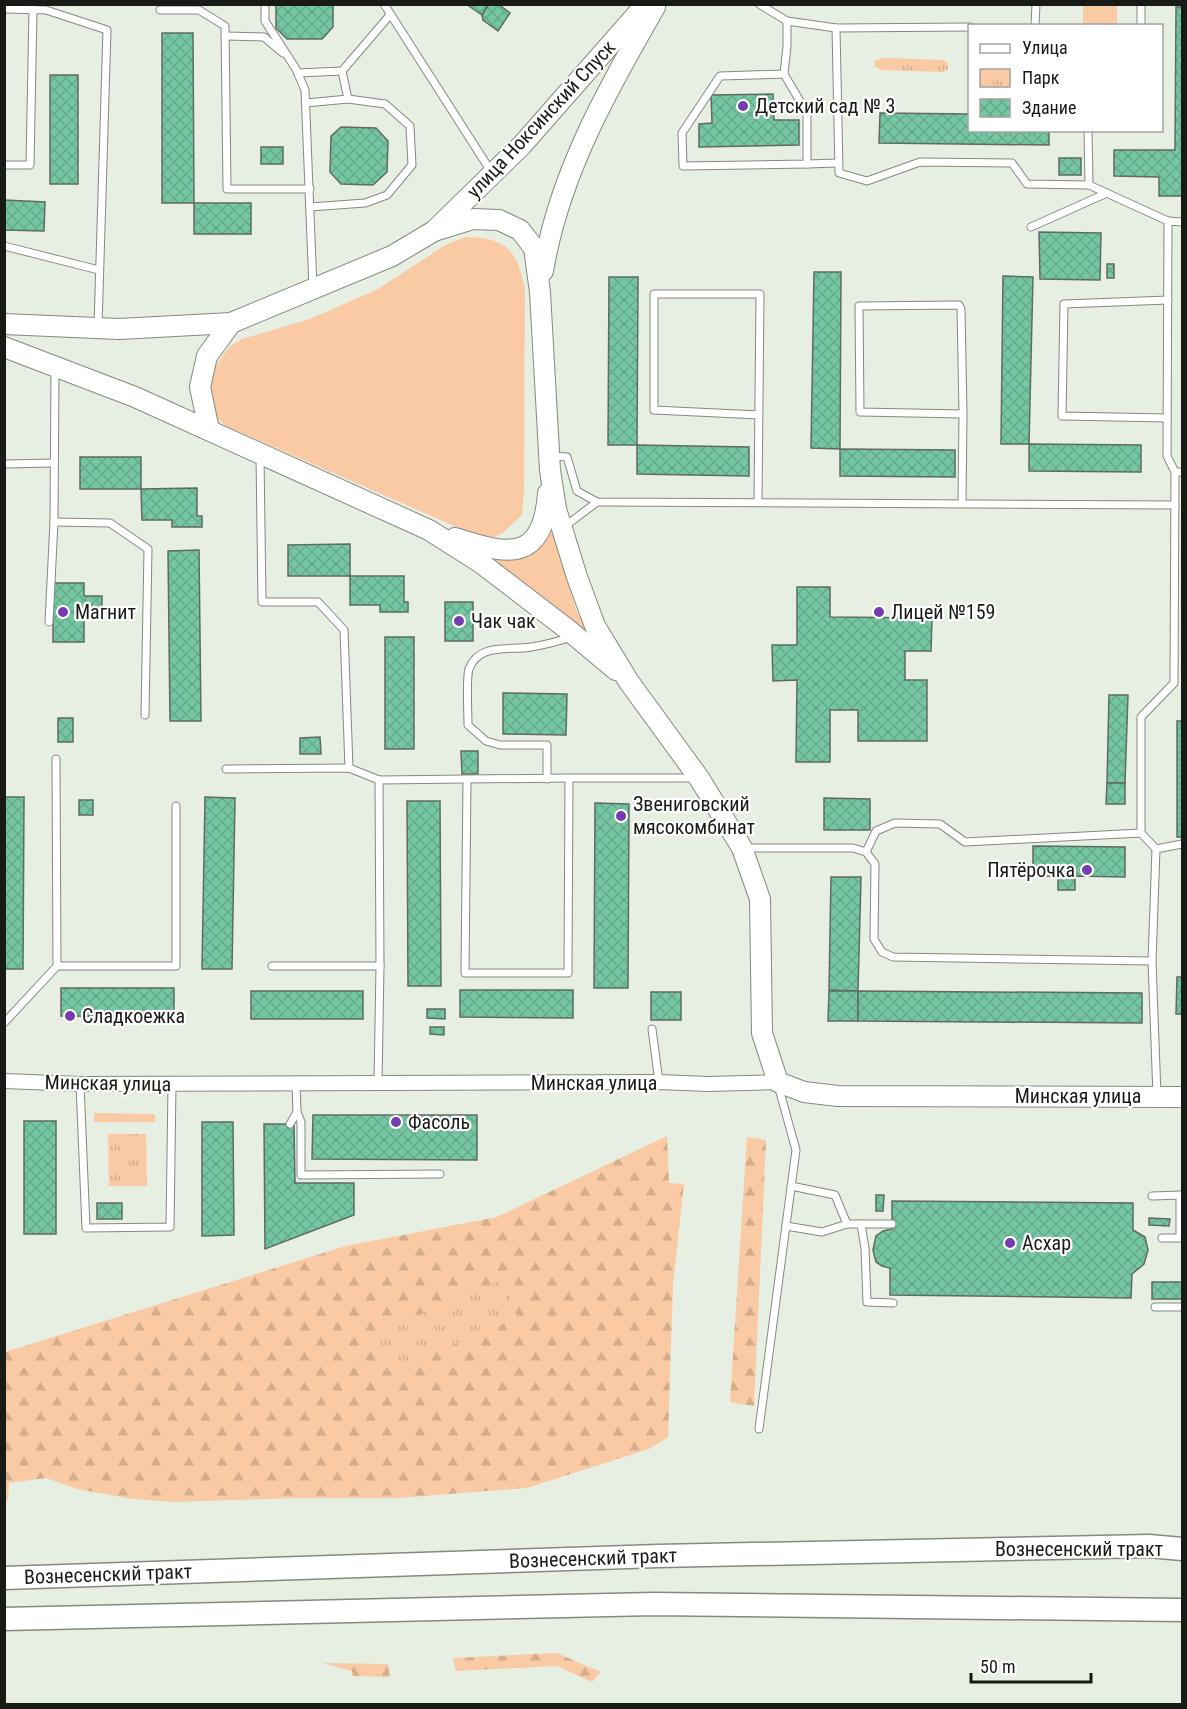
<svg xmlns="http://www.w3.org/2000/svg" width="1187" height="1709" viewBox="0 0 1187 1709" font-family="'Roboto Condensed',sans-serif">
<style>
.green{fill:#f9caa4}
.forest{fill:url(#forest-firs)}
.park{fill:url(#park-tufts)}
.building{fill:url(#building-cross-hatch);stroke:#5f6b65;stroke-width:1.5}
.lines{fill:none;stroke-linecap:round;stroke-linejoin:round}
.lane-casing{stroke:#848a7f;stroke-width:9}
.street-casing{stroke:#848a7f;stroke-width:16}
.secondary-casing{stroke:#848a7f;stroke-width:22}
.primary-casing{stroke:#848a7f;stroke-width:25}
.lane{stroke:#fff;stroke-width:7}
.street{stroke:#fff;stroke-width:14}
.secondary{stroke:#fff;stroke-width:20}
.primary{stroke:#fff;stroke-width:22}
.poi-dot{fill:#753bb1;stroke:#fff;stroke-width:2}
.labels{text-anchor:middle;dominant-baseline:central;stroke-width:4.5;stroke-linejoin:round;paint-order:stroke}
.poi-label{font-size:20px;fill:#181a16;stroke:#fff;text-anchor:start}
.street-label{font-size:20px;fill:#181a16;stroke:#fff}
</style>
<defs>
<pattern id="forest-firs" width="22" height="20" patternUnits="userSpaceOnUse" patternTransform="scale(1.5)"><rect width="22" height="20" fill="#f9caa4"/><path d="M5 1l3.5 6h-7zM16 11l3.5 6h-7z" fill="#d5ad8c"/></pattern>
<pattern id="park-tufts" width="24" height="20" patternUnits="userSpaceOnUse" patternTransform="scale(1.5)"><rect width="24" height="20" fill="#f9caa4"/><path d="M3 7l-1-3M5 7V3M7 7l1-3M15 17l-1-3M17 17v-4M19 17l1-3" fill="none" stroke="#d5ad8c"/></pattern>
<pattern id="building-cross-hatch" width="8" height="8" patternUnits="userSpaceOnUse" patternTransform="scale(1.5)"><rect width="8" height="8" fill="#75c6a2"/><path d="M0 0l8 8M0 8l8-8" fill="none" stroke="#64aa8b"/></pattern>
</defs>
<rect width="100%" height="100%" fill="#e7eee2"/>
<!-- green -->
<g class="green">
<rect x="1083" y="5" width="34" height="20"/>
<path d="M465,237c42,0 53,14 60,54l-1,198 -2,26 -19,18 -14,6 -13,-1 -22,-12 -228,-100 -11,-10 -7,-35 7,-14 15,-21 12,-7 68,-20 68,-30 69,-45z"/>
<path d="M551,525l25,85 13,24 -112,-81 56,-1 8,-5z"/>
<path d="M94,1113l61,1v8h-61z"/>
</g>
<!-- forest -->
<g class="forest">
<path d="M667,1136l2,47 15,1 -11,101 -5,152 -19,12 -122,39 -129,10h-99l-126,4 -41,-3 -55,-10 -31,-11 -37,5 -1,17 -3,2v-150l341,-106 151,-29z"/>
<path d="M747,1137l19,3 -12,266 -24,-4z"/>
<path d="M557,1653l44,19 -9,10 -35,-16 -101,5 -3,-13z"/>
<path d="M323,1663l65,1 2,13 -37,-1 -1,-5z"/>
</g>
<!-- park -->
<g class="park">
<path d="M883,58l60,2 5,3v6l-5,3 -62,-2 -6,-4 -1,-5z"/>
<path d="M108,1134h38l1,52h-38z"/>
<path d="M502,1280l16,38 -129,54 -16,-38z"/>
</g>
<!-- building -->
<g class="building">
<path d="M276,4h57v23l-11,12h-35l-11,-11z"/>
<path d="M466,4h23l-7,11z"/>
<path d="M489,4h9l12,9 -12,18 -15,-11 -1,-5z"/>
<path d="M1176,7h6v189h-23v-19l-45,-1v-26h61z"/>
<path d="M162,33h31l1,170h-32z"/>
<rect x="50" y="75" width="28" height="109"/>
<path d="M773,94l1,26h25v25l-100,2v-23l13,-1 -1,-28z"/>
<path d="M880,113l90,1v16h79v15l-170,-2z"/>
<path d="M341,127l35,1 12,13 -1,31 -14,13 -32,-1 -11,-12 1,-36z"/>
<rect x="261" y="147" width="22" height="17"/>
<rect x="1059" y="158" width="22" height="17"/>
<path d="M4,200l41,2 -1,29 -40,-1z"/>
<rect x="194" y="203" width="57" height="31"/>
<path d="M1039,232l62,1 -1,47 -60,-1z"/>
<rect x="1107" y="264" width="7" height="14"/>
<path d="M814,272h27l-1,177 -29,-1z"/>
<path d="M1003,276l30,1 -4,167h-28z"/>
<path d="M609,277h29l-1,168h-29z"/>
<path d="M1029,444l112,1v27l-112,-1z"/>
<path d="M637,445l112,2v29l-112,-2z"/>
<path d="M840,449l115,1v27l-115,-1z"/>
<rect x="80" y="457" width="61" height="32"/>
<path d="M197,488v28h5v11h-30v-7h-30l-1,-31z"/>
<path d="M350,544v32h54v26h4v10h-28v-7h-30v-29h-62v-31z"/>
<path d="M199,550l2,171h-31l-2,-170z"/>
<path d="M53,583h31v13h18v16h-18v30h-31z"/>
<path d="M797,587h33v30l102,1 -1,33h-26v29h22v61h-69v-31h-28v52h-34l1,-82 -24,1 -1,-36h25z"/>
<rect x="445" y="602" width="28" height="39"/>
<rect x="385" y="637" width="29" height="112"/>
<path d="M503,693l64,1 -1,41 -63,-1z"/>
<path d="M1109,695h19l-3,88h-18z"/>
<rect x="58" y="718" width="15" height="24"/>
<rect x="1177" y="721" width="5" height="116"/>
<path d="M320,737l1,17h-21v-16z"/>
<path d="M461,751h17v23h-16z"/>
<path d="M1107,783h18v21h-19z"/>
<path d="M4,797h20l-1,172h-19z"/>
<path d="M205,797l30,1 -3,171h-30z"/>
<path d="M824,798l46,1v31h-46z"/>
<rect x="79" y="800" width="14" height="15"/>
<path d="M407,801h33l1,185h-33z"/>
<path d="M595,803l34,1 -1,184h-34z"/>
<path d="M1033,846l92,1v30l-50,-1v14h-17v-14h-25z"/>
<path d="M831,877h30l-3,114 -29,-1z"/>
<path d="M1177,977h5v37h-6z"/>
<path d="M61,988h113v29l-113,-1z"/>
<path d="M460,990h113v28l-113,-1z"/>
<rect x="251" y="991" width="112" height="28"/>
<path d="M829,991h29v30h-30z"/>
<path d="M858,991l284,2v30l-284,-2z"/>
<rect x="651" y="992" width="30" height="28"/>
<path d="M427,1009h18v10l-18,-1z"/>
<path d="M430,1027h14v8l-14,-1z"/>
<path d="M313,1115h164v45l-165,-1z"/>
<rect x="24" y="1121" width="32" height="113"/>
<path d="M202,1122h31l1,113 -32,1z"/>
<path d="M264,1124h30l1,59h59v32l-89,34z"/>
<path d="M876,1195h8l-1,16h-7z"/>
<path d="M892,1201l241,2v27l12,7 3,13 -4,14 -12,10 -1,24 -241,-3v-27l-8,-2 -6,-4 -3,-12 3,-14 7,-5 9,-2z"/>
<rect x="97" y="1203" width="25" height="16"/>
<path d="M1149,1218l21,1 -1,7 -20,-1z"/>
<rect x="1152" y="1282" width="30" height="17"/>
</g>
<g class="lines">
<!-- lane casing -->
<g class="lane-casing">
<g id="lane">
<path d="M265,4v17l31,48 9,21 8,198"/>
<path d="M384,4l108,169"/>
<path d="M759,4l28,17 49,7"/>
<path d="M4,9l42,1 61,20 -9,296"/>
<path d="M160,10h39l26,16 2,163h83"/>
<path d="M1035,26l1,-22"/>
<path d="M1141,26v-22"/>
<path d="M970,27l-134,1 3,145 28,8 53,-19 92,1 15,21 62,1"/>
<path d="M225,36l39,1 19,16"/>
<path d="M298,73l44,-2"/>
<path d="M784,74l-64,2 -38,57 1,33 124,-2v-51l-23,-39 3,-28v-25"/>
<path d="M306,103l42,-4 -6,-28 48,-56"/>
<path d="M1088,130l1,55 79,36"/>
<path d="M807,164l31,-1"/>
<path d="M4,165h26l3,-156"/>
<path d="M310,207l55,-4 22,-8 25,-30 -2,-39 -25,-22 -37,-5"/>
<path d="M1031,227l76,-34"/>
<path d="M4,246l95,24"/>
<path d="M1167,418l-105,-2 2,-112 104,-4"/>
<path d="M260,456l2,146h56l26,28 5,138"/>
<path d="M552,456l15,1 10,34 20,11 578,3"/>
<path d="M4,464l50,-1"/>
<path d="M1175,472l-8,-16 1,-235 14,1"/>
<path d="M758,502l2,-208h-106v116l105,5"/>
<path d="M962,503l1,-89 -2,-105 -2,-4 -100,1 1,106 103,2"/>
<path d="M54,522l56,1 38,26 -3,166"/>
<path d="M564,527l33,-25"/>
<path d="M49,622l5,-100 1,-153"/>
<path d="M226,769l123,-1 30,12 190,-2"/>
<path d="M547,779v-34h-47l-14,-4 -18,-16c0,-12 -2,-47 1,-56 10,-27 41,-18 62,-22 14,-2 28,-6 41,-10"/>
<path d="M467,780l-2,193h103l1,-195h125"/>
<path d="M1141,833v-116l33,-34 1,-211h7"/>
<path d="M743,848h110l13,4 9,12 -1,75 8,13 11,5 259,4 4,-112 26,-5"/>
<path d="M866,852l10,-21 19,-8 45,1 25,18 176,-9 15,16"/>
<path d="M1152,961l5,135"/>
<path d="M57,966h119v-160"/>
<path d="M272,966h108"/>
<path d="M4,1023l53,-57 -1,-207"/>
<path d="M652,1029l7,53"/>
<path d="M378,1083l2,-117 -1,-186"/>
<path d="M80,1084l6,144 84,-1 2,-143"/>
<path d="M296,1084l1,28 4,10v53l139,-1"/>
<path d="M290,1124l7,-12"/>
<path d="M1152,1196l30,-1"/>
<path d="M847,1224h45"/>
<path d="M861,1224l4,24 2,54 26,1"/>
<path d="M786,1226l36,6 25,-8 -12,-29 -44,-9"/>
<path d="M1162,1238h18v-43"/>
<path d="M1155,1307h27"/>
<path d="M759,1429l37,-279 -18,-65"/>
</g>
</g>
<!-- street casing -->
<g class="street-casing">
<path id="street" d="M4,1081l76,3 579,-2 49,2 70,-2"/>
</g>
<!-- secondary casing -->
<g class="secondary-casing">
<g id="secondary">
<path d="M434,231l39,-12 26,1 21,10 14,18 6,44 10,178 6,39 21,68 18,49 34,56 70,96 43,70 18,51 2,134 16,49 26,10 34,4 344,1"/>
<path d="M543,271c16,-96 64,-181 112,-264"/>
<path d="M4,324l115,5 112,-6 161,-67 42,-25 88,-86 124,-141"/>
<path d="M4,347l131,50 294,133 52,33 86,66 49,41"/>
<path d="M209,430l-9,-43 7,-31 24,-33"/>
<path d="M455,538c53,17 88,25 93,-45"/>
</g>
</g>
<!-- primary casing -->
<g class="primary-casing">
<g id="primary">
<path d="M4,1578l654,-22 491,-10 33,3"/>
<path d="M4,1619l649,-15 529,6"/>
</g>
</g>
<!-- lane -->
<use href="#lane" class="lane"/>
<!-- street -->
<use href="#street" class="street"/>
<!-- secondary -->
<use href="#secondary" class="secondary"/>
<!-- primary -->
<use href="#primary" class="primary"/>
</g>
<!-- markers -->
<g class="poi-dot">
<circle cx="743" cy="106" r="6"/>
<circle cx="63" cy="612" r="6"/>
<circle cx="879" cy="612" r="6"/>
<circle cx="459" cy="621" r="6"/>
<circle cx="621" cy="816" r="6"/>
<circle cx="1087" cy="870" r="6"/>
<circle cx="70" cy="1016" r="6"/>
<circle cx="396" cy="1122" r="6"/>
<circle cx="1010" cy="1243" r="6"/>
</g>
<g class="labels">
<!-- poi labels -->
<g class="poi-label">
<text x="755" y="106">Детский сад № 3</text>
<text x="75" y="612">Магнит</text>
<text x="891" y="612">Лицей №159</text>
<text x="471" y="621">Чак чак</text>
<text x="633" y="804">Звениговский<tspan x="633" dy="23">мясокомбинат</tspan></text>
<text x="1075" y="870" text-anchor="end">Пятёрочка</text>
<text x="82" y="1016">Сладкоежка</text>
<text x="408" y="1122">Фасоль</text>
<text x="1022" y="1243">Асхар</text>
</g>
<!-- street labels -->
<g class="street-label">
<text transform="translate(541 119) rotate(-47)">улица Ноксинский Спуск</text>
<text transform="translate(108 1083) rotate(1)">Минская улица</text>
<text x="594" y="1083">Минская улица</text>
<text x="1078" y="1096">Минская улица</text>
<text x="1079" y="1549">Вознесенский тракт</text>
<text transform="translate(593 1558) rotate(-2)">Вознесенский тракт</text>
<text transform="translate(108 1574) rotate(-2)">Вознесенский тракт</text>
</g>
</g>
<!-- border -->
<rect width="1187" height="1709" fill="none" stroke="#181a16" stroke-width="12"/>
<!-- legend -->
<rect x="968" y="24" width="195" height="108" fill="#ffffff" stroke="#a3a3a2" stroke-width="1.5"/>
<rect x="980" y="44" width="30" height="9" fill="#ffffff" stroke="#a3a3a2" stroke-width="1.5"/>
<text x="1022" y="54" font-size="18" fill="#181a16">Улица</text>
<rect x="980" y="69" width="30" height="18" fill="url(#park-tufts)" stroke="#a3a3a2" stroke-width="1.5"/>
<text x="1022" y="84" font-size="18" fill="#181a16">Парк</text>
<rect x="980" y="99" width="30" height="18" fill="url(#building-cross-hatch)" stroke="#a3a3a2" stroke-width="1.5"/>
<text x="1022" y="114" font-size="18" fill="#181a16">Здание</text>
<!-- scale -->
<path d="M971 1673v9h120v-9" fill="none" stroke="#181a16" stroke-width="3"/>
<text x="980" y="1673" font-size="18" fill="#181a16" stroke="#ffffff" stroke-width="4.5" paint-order="stroke">50 m</text>
</svg>
